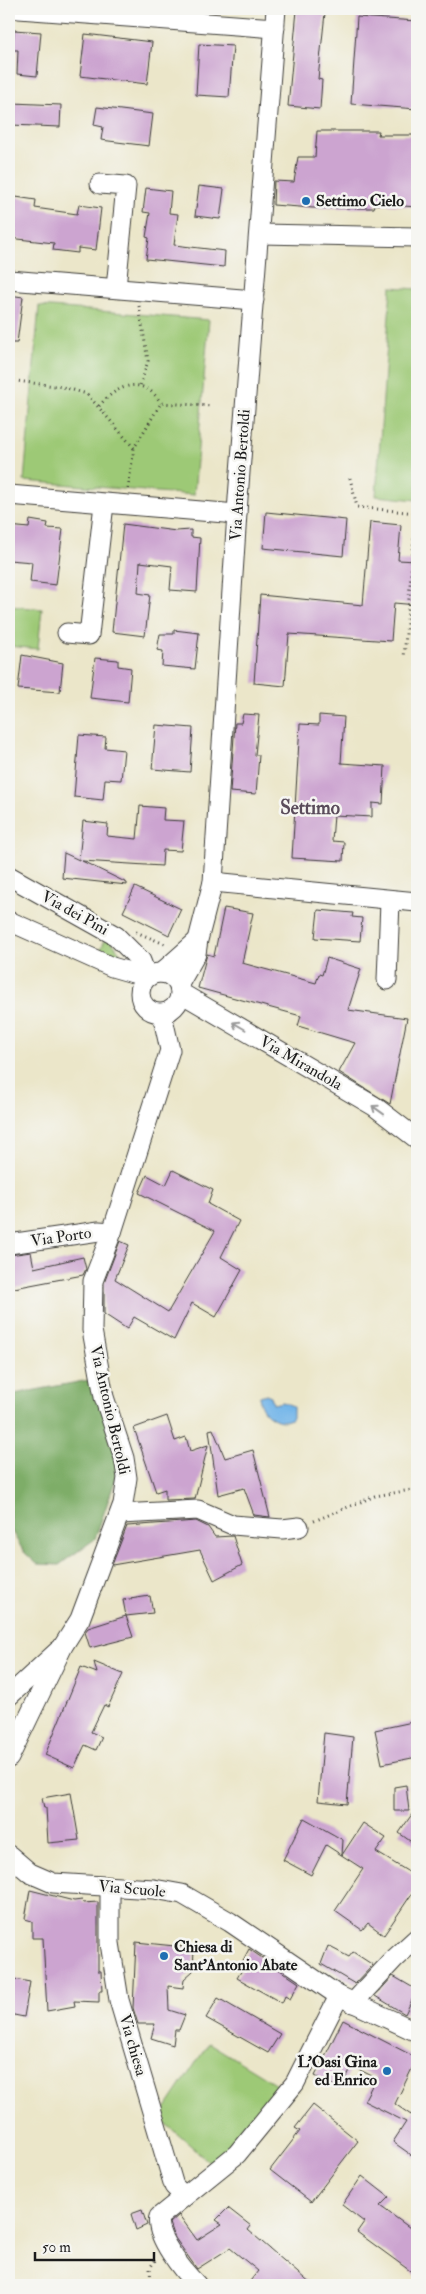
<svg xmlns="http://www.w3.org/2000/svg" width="426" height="2294" viewBox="0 0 426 2294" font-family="'IM FELL Double Pica',serif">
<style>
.green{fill:#9dc976;stroke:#5c7249}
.forest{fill:#7ead67;stroke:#4d6442}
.water{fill:#74b6e9;stroke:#486982}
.building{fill:#cca4d0}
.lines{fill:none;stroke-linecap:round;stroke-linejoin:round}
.minor-casing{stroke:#3b3a36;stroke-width:21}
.path{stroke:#3b3a36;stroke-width:3;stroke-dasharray:1 4;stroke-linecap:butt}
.minor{stroke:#fff;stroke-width:19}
.oneway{stroke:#999}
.poi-dot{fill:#1f6fb2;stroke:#f6f6f2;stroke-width:2}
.labels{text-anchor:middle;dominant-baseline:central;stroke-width:5;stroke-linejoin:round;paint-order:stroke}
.poi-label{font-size:16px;font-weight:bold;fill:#1c1c1c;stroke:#f6f6f2;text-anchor:start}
.street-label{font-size:16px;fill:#1c1c1c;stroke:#f6f6f2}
.quarter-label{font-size:19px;font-weight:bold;fill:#5a4c5b;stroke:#f6f6f2}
</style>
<rect width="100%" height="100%" fill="#f6f6f2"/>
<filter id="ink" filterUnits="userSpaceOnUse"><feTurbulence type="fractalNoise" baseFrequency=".02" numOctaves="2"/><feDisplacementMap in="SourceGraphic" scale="10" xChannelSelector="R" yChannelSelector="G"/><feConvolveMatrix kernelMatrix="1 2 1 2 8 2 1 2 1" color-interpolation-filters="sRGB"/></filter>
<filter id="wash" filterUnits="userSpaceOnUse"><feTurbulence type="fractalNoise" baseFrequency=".0096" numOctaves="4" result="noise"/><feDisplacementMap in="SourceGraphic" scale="20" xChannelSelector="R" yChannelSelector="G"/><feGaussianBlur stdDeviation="1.12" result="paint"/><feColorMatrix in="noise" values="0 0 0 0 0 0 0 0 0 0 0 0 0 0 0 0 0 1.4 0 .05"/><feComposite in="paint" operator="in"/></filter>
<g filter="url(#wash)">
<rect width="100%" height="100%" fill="#ebe6c9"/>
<!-- green -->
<g class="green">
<path d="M391,287l26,2v211l-41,-4z"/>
<path d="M39,306l170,14 -15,175 -170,-14z"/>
<path d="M9,606l33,3 -4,40 -29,-3z"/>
<path d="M107,935l13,18 -2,3h-10l-8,-5z"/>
<path d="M209,2043l72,44 -68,78 -54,-47z"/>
</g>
<!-- forest -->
<path class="forest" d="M94,1379l19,66 3,23 -1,13 -20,58 -36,26 -22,-1 -13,-12 -15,-25v-132z"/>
<!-- water -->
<path class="water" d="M266,1394l5,2 2,8 10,-2 10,4v11c-12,12 -37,-6 -33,-21z"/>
<g id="blocks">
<!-- building -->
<g class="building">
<path d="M297,10l28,3 -7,66 4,1 -2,29 -32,-3z"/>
<path d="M357,17l60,4v88l-66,-5z"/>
<path d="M14,30l27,2 -4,44 -20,-2 1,-24h-5z"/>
<path d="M85,34l67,8 -5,42 -67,-8z"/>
<path d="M199,44l34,2 -4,51 -33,-2z"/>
<path d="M12,103l49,2 -1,22 -49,-2z"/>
<path d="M97,107l56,7 -4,32 -48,-6 2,-13 -9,-2z"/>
<path d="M317,131h62l-1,4h39v72l-42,-3 -1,4h-61l-40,-3 1,-24 20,1 4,-25h17z"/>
<path d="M199,186l25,3 -4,30 -25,-3z"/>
<path d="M146,188l25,3 -2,22 9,1 -4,31 51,6 -1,16 -78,-8 3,-21 -3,-1 4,-24 -7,-1z"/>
<path d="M9,196l27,4 -1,8 42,6 2,-9 22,3 -5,42 -18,-2v5l-25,-3 1,-7 -45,-5z"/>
<path d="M9,295l14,2 -6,46h-8z"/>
<path d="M266,512l80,8 -3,36 -80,-8z"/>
<path d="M30,520l18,3 -1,5 16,1 -7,56 -26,-3 2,-20 -23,-2v-34l20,2z"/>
<path d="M370,522l31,3 -3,35 19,1v44l-23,-2 -3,38 -102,-7 -4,52 -31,-3 6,-88 103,10z"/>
<path d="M123,524l53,7 15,-1v7l9,1 -3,54 -27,-2 2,-24 -32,-4 -2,31 12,2 -5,41 -33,-4z"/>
<path d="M174,630l25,3 -4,36 -33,-3 1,-15 -6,-1 3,-16h14z"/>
<path d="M22,655l41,8 -3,29 -42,-3z"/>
<path d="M95,658l23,2v6l13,2 -3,34 -38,-4z"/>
<path d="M243,714l16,1 -4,40h4l-3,39 -26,-2 5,-69h6z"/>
<path d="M319,715l25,2 -3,46 44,3 -2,38 -11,-1v14l-38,-2 -2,26 12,1 -1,19 -51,-3 8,-134 19,1z"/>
<path d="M156,725l37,3 -3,44 -38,-3z"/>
<path d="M79,735l27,2 -1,11 19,2 -3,30 -16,-1 -2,21 -29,-3z"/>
<path d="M140,806l24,2 -1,12 21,1 -3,30 -18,-1 -1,16 -80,-5 45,22v2l-65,-7 2,-25 15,7 4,-39 25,3 -1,12 30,3z"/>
<path d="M135,887l46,22 -12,26 -46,-23z"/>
<path d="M224,908l29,5 -11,50 74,20 3,-9 3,1 5,-17 34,11 -13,41 59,8 -17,86 -51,-32 16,-29 -57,-17 3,-10 -103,-28 9,-34 7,2z"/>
<path d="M318,910l35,3 -1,4 10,1 -2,23 -45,-3z"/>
<path d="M173,1170l40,20 -5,14 31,17 -18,36 21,13 -26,47 -24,-14 -18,37 -40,-23 -7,12 -23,-15v-31l16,-42 9,4 -14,34 53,33 47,-81 -76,-38 8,-18 19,10z"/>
<path d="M31,1252l3,16 49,-11 3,12 -3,6 -74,14v-34z"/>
<path d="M167,1416l8,25 11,-4 4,14 18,-6 -13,54 -30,1v-11l-9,3 -22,-64z"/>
<path d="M213,1429l12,29 28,-8 17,67 -16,-2 -10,-27 -26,7 -9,-65z"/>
<path d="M196,1521l12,6 7,10 18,-1 9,29 -28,15 -14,-30 -88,15 15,-39z"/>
<path d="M150,1596l3,17 -27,3 -3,-16z"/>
<path d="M126,1616l7,21 -43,11 -5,-16 3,-4z"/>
<path d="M94,1662l29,12 -15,33 -4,-2 -13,27 11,5 -6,13 -11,-5 -11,23 -29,-13 36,-88 16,6z"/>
<path d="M417,1721v36l-35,7 -7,-34z"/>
<path d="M324,1733l29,4 -6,67 -29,-3z"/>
<path d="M406,1785l3,26h-15v-24z"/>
<path d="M71,1793l8,47 -31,3 -2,-35h-2l-2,-10z"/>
<path d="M417,1807v39l-18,-13z"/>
<path d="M304,1818l39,22 -1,15 21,-32 23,15 -10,14 41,25v9l-33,49 -16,-12 -6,7 -27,-19 28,-42 -37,-24 -15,30 -28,-15z"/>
<path d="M30,1890l44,11 8,-1 1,3 15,-1v69h3l1,20h-3v11l-25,-1 1,5 -28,5 -4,-73h-11v-17l-7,-2z"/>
<path d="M136,1942l58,6 -1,23 -9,8 -1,9 -15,-2 1,24 16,5 -6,15h-4l-2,15 -22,-7 4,-14h-17l-5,-16z"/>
<path d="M328,1946l21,11 4,-5 20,13 -18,19 -34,-20z"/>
<path d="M249,1949l50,34 -9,16 -5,-3 -3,7 -45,-25 5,-8 -3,-2z"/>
<path d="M393,1976l24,14 -12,24 -30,-18z"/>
<path d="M9,1978l21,4 -6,35 -15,-3z"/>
<path d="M218,1998l62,36 -12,19 -62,-35z"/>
<path d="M343,2020l74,38 -22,46 16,11 6,-8v52l-24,-17 13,-20 -42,-21 12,-23 -24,-12 -11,23 -26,-13z"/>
<path d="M313,2105l45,36 -47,61 -41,-32 30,-39 -5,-3z"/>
<path d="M362,2176l27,21 -9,9 37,27v43l-60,-44 7,-10 -22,-17z"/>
<path d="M228,2208l23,18 -3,4 64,55h-65l11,-14 -28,-23 -33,21 -22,-31 -5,-15 9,-8 18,25 25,-16 -6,-4z"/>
<path d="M142,2210l5,15 -11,5 -5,-16z"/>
</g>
</g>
</g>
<g filter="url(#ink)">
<use href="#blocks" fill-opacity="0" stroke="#3b3a36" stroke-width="1"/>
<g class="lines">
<!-- minor casing -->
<g class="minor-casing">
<g id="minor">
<path d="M19,9l256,19"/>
<path d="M100,184l26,2 -10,102"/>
<path d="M260,234l157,3"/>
<path d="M9,280l245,20"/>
<path d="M9,495l228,19"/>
<path d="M67,633l22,2 15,-131"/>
<path d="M9,876l107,60 25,25 6,16"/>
<path d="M213,882l204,20"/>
<path d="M9,921l103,46 35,10"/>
<circle cx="160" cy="993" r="20"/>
<path d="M161,973l36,-32"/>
<path d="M387,980l3,-79"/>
<path d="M179,984l17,-30 2,-14 15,-58 25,-384 38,-489"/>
<path d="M181,993l193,113 43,33"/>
<path d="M9,1244l90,-13 13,1"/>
<path d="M120,1514l78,-4 35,15 49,4 17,-2"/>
<path d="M9,1696l50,-46"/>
<path d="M9,1758l54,-112 17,-27 43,-115 4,-26 -3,-20 -20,-61 -12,-67 1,-49 19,-49 58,-182 -8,-36"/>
<path d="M9,1855l21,18 23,10 101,6 28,5 48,28 109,74 78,36"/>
<path d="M110,1887v56l9,57 55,186 10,10"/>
<path d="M353,2003l41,-44 23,-21"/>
<path d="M197,2285c-13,-13 -43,-49 -38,-68l78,-63 58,-71 44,-87"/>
</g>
</g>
<!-- path -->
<g class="path">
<path d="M139,306l9,55 -8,25"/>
<path d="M9,380l54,7 24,7 47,54 27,-45 51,3"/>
<path d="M99,406c19,-22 44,-31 62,-3"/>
<path d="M350,478l7,29 59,6 -12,145"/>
<path d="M128,489l6,-41"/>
<path d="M136,932l31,13"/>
<path d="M314,1521l61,-25 42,-7"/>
<path d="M151,2285l-1,-17 6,-9"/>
</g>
<!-- minor -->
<use href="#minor" class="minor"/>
</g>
<!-- one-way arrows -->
<defs><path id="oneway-shaft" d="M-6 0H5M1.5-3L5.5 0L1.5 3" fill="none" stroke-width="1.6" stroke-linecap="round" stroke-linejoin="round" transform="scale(1.25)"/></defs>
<g class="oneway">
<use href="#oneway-shaft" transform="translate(239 1026) rotate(-150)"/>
<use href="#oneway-shaft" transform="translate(378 1110) rotate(-144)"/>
</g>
</g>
<!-- markers -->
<g class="poi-dot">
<circle cx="306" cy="201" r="5"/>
<circle cx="164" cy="1956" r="5"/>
<circle cx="387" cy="2071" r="5"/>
</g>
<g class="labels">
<!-- poi labels -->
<g class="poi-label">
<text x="316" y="201">Settimo Cielo</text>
<text x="174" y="1947">Chiesa di<tspan x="174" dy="18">Sant'Antonio Abate</tspan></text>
<text x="377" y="2062" text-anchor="end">L'Oasi Gina<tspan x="377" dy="18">ed Enrico</tspan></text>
</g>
<!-- street labels -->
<g class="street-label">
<text transform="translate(240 475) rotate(-86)">Via Antonio Bertoldi</text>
<text transform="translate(75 913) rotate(29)">Via dei Pini</text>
<text transform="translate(301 1063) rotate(30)">Via Mirandola</text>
<text transform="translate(61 1237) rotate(-8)">Via Porto</text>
<text transform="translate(110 1410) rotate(77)">Via Antonio Bertoldi</text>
<text transform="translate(132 1889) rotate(5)">Via Scuole</text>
<text transform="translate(133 2045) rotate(74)">Via chiesa</text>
</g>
<!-- quarter labels -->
<g class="quarter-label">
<text x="310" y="808">Settimo</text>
</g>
</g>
<!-- margin -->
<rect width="426" height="2294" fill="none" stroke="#f6f6f2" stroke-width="30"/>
<!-- scale -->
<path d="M35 2252v8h119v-8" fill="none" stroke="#1c1c1c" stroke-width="2.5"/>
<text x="42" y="2252" font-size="15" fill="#1c1c1c" stroke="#f6f6f2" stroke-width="4" paint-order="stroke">50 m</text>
</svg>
